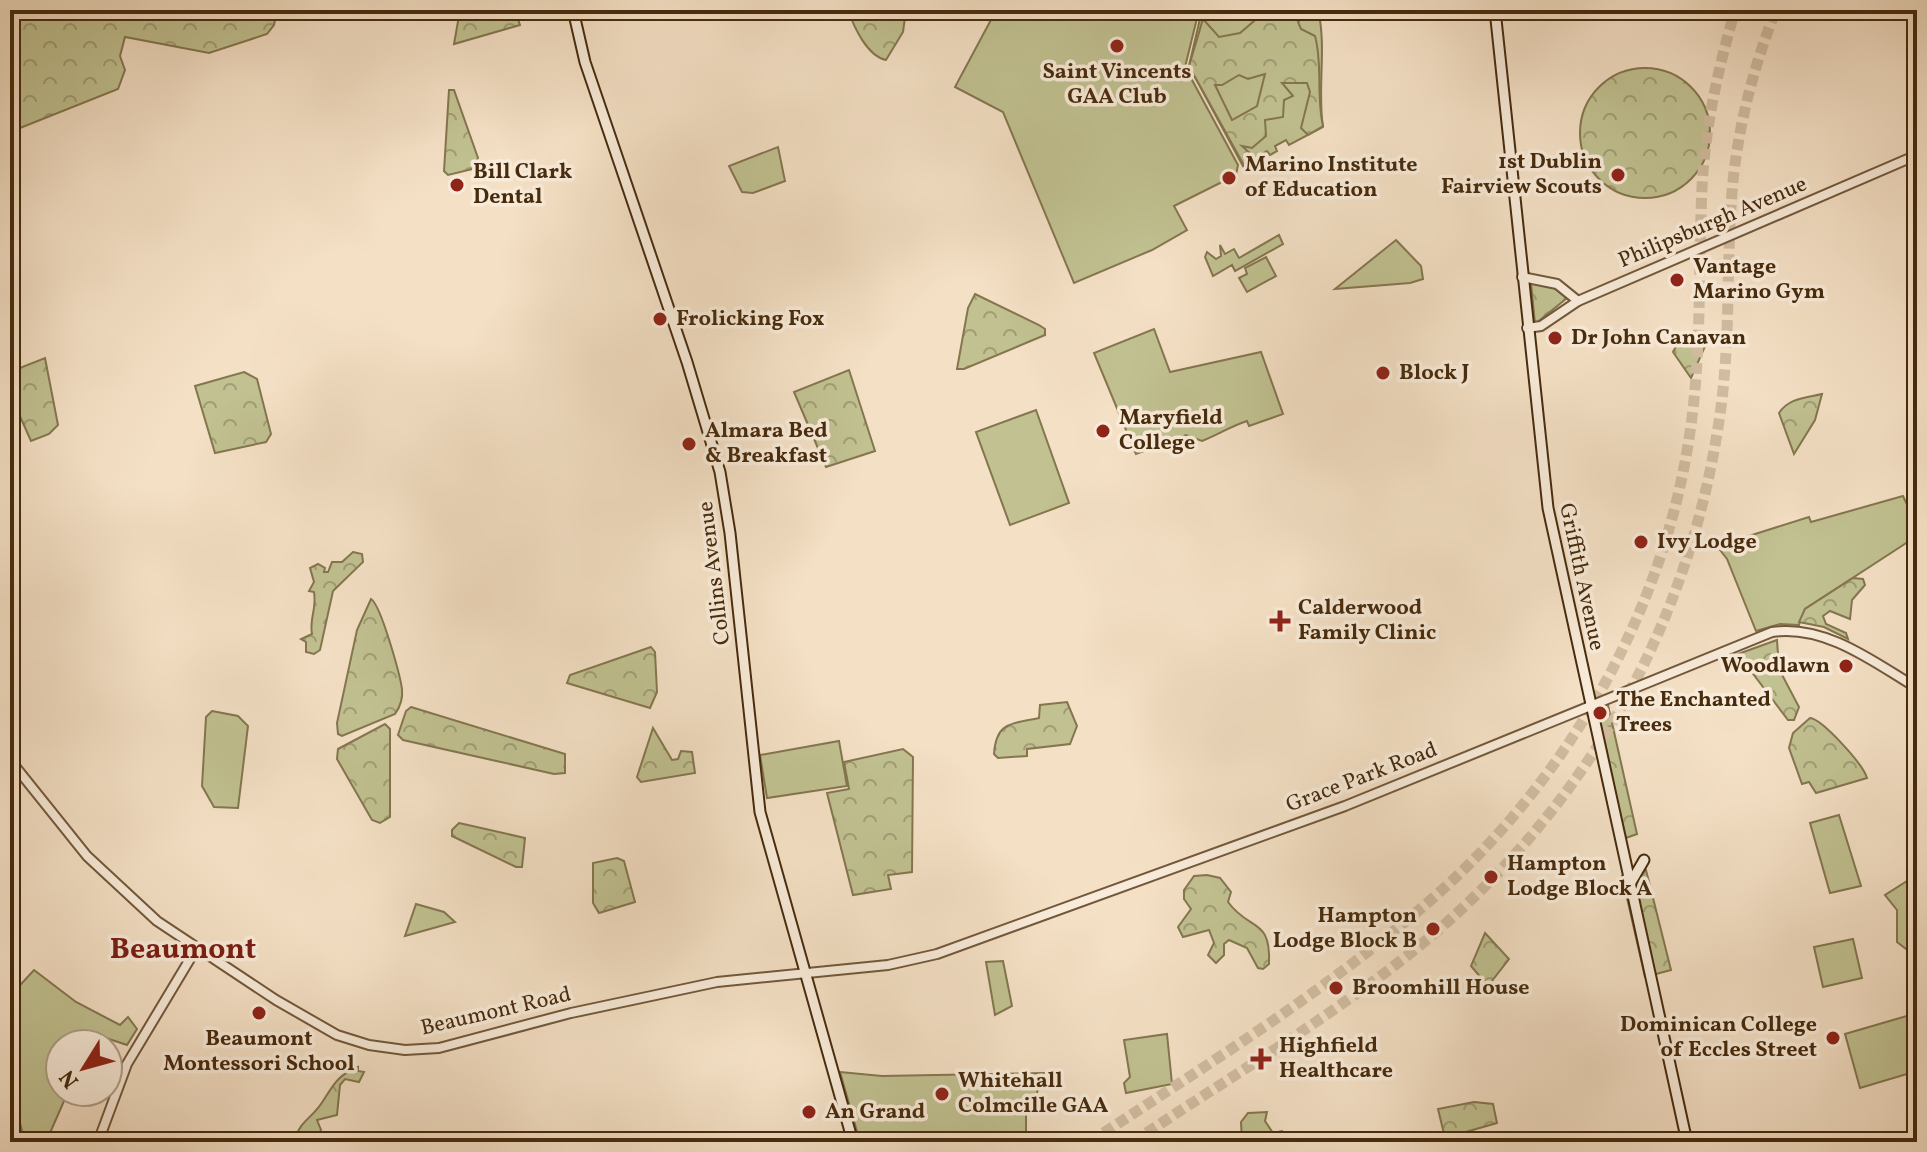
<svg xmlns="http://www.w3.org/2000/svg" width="1927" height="1152" viewBox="0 0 1927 1152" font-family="Vollkorn,serif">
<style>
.grass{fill:#c1c191;stroke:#84764f;stroke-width:2}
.forest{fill:url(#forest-crowns);stroke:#84764f;stroke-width:2;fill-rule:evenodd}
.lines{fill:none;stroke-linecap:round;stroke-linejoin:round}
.motorway-tunnel{stroke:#d1bca0;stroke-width:11;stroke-dasharray:11 5.5;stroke-linecap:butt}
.tertiary-casing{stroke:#72583b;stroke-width:12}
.secondary-casing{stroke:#472b0d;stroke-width:13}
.tertiary{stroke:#f8ebd9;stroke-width:8}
.secondary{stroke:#f8ebd9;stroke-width:9}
.poi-dot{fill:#8f2418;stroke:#f8ebd9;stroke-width:3}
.labels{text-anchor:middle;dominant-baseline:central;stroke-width:7;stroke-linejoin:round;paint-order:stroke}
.poi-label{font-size:22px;font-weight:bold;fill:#472b0d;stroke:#f8ebd9;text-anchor:start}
.street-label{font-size:22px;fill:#472b0d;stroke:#f8ebd9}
.district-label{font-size:30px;font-weight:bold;fill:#7a1f14;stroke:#f8ebd9}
</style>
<defs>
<pattern id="forest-crowns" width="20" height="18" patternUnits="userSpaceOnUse" patternTransform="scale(2)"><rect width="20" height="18" fill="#c1c191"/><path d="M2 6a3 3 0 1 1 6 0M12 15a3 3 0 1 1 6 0" fill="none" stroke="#9f9d75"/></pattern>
</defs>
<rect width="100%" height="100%" fill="#f4e0c5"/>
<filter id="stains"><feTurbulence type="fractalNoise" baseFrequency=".0025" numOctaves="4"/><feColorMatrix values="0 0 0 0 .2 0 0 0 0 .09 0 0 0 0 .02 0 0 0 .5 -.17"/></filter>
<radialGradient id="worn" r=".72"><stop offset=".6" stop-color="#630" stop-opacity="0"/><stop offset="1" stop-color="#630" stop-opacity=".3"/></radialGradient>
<!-- grass -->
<g class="grass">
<path d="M983,10h216l-14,57 53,98 -2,10 -62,31 13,24 -35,20 -78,33 -71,-171 -48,-25 38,-71z"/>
<path d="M1202,10h116c9,37 -1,79 5,117l-34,18 -3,-5 -11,6 2,5 -7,4 -3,-4 -12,7 2,5 -13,5 -55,-102z"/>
<path d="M778,147l7,34 -32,12 -11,-1 -13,-26z"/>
<path d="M1279,235l4,9 -48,27 -3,-6 -19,11 -8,-19 2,-5 9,7 5,-3 -1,-11 5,9 9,-5 5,9z"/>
<path d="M1396,240l25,26 2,13 -13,4 -75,6z"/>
<path d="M1266,257l10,19 -29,16 -8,-14 8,-4 -2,-6z"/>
<path d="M1154,329l16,43 91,-20 22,62 -34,12 -2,-5c-16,5 -29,14 -45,20l-16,-6 -50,19 -42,-101z"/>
<path d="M1036,410l33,93 -59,22 -34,-93z"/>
<path d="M1903,496l14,30v10l-112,73 -6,16 -19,-1 -24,7 -29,-72 -10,-13 92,-29 2,5z"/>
<path d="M212,711l26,5 10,10 -10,82 -24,-1 -12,-21 4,-69z"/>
<path d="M839,741l8,45 -80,12 -7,-43z"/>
<path d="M1839,815l22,71 -31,7 -20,-70z"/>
<path d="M1907,881l10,15v50l-11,3 -9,-7v-32l-12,-15z"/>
<path d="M416,904l28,8 11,10 -50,14z"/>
<path d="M1853,939l9,39 -39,9 -9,-40z"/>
<path d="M1003,961l9,45 -17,9 -9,-53z"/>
<path d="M34,970l42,32 44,23 8,-8 9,12 -10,16 -36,-12 -5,11h-26v48h8l-22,50h-21l-15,-56v-90z"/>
<path d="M1917,1013v58l-57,17 -15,-54z"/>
<path d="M1167,1034l5,50 -46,9 -2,-10 6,-6 -6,-37z"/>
<path d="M840,1072l42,4 162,-3 -14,39 -4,2v28h-166z"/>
<path d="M1267,1112l-2,9 8,12 9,-2 10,11h-50l-1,-20 7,-9z"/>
</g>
<!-- forest -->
<g class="forest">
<path d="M10,10h267l-3,15 -7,9 -58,19 -84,-16 -5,19 5,14 -7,19 -108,43z"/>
<path d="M460,10h55l5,15 -66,19z"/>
<path d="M848,10h58l-3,22 -17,28c-19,-4 -32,-33 -38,-50z"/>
<path d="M1267,10h43l-12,12 3,7 14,7c8,29 1,60 8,90l-15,9 -7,-7 9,-36 -3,-9h-25l11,13 -9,4 -1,17 -18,3 1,16 -14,12 -10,-2 10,9 2,9 -8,5 -57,-103 14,-47 16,18 21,-4zM1265,74l-8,32 -25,14 -17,-35h7l17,-10 9,4z"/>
<circle cx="1645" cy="133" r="65"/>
<path d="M449,90h5l24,68 -5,11 -25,6 -4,-4z"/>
<path d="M1531,283l21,3 15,12 -32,26z"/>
<path d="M975,294l64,31 6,4v6l-81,34h-7l11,-61z"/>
<path d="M1682,335h28l-19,43 -18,-26z"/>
<path d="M45,358l13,67 -9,9 -18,7 -21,-47v-17l12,-10z"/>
<path d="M849,370l26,81 -49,16 -32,-75z"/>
<path d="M244,372l13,7 14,55 -5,8 -51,11 -20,-67z"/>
<path d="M1822,394l-7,26 -21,34 -15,-41c10,-15 26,-15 43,-19z"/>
<path d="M353,552l9,2 1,8 -30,29 -13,59 -6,4 -8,-2v-10l-5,-3 11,-5c-3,-15 5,-25 2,-42l-5,-1 5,-9 -4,-14 8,-4 7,4 -1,4h4l4,-10h10z"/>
<path d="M1853,578l10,1 2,6 -13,15 -2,19 -20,-8 -7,5 3,8 20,9 2,6 -24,-12 -25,-5 6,-13z"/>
<path d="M371,599c10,6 29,76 31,90 1,9 -2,18 -7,25l-53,22 -4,-2 -1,-11 20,-93z"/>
<path d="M1777,640l2,29 20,38 -5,13h-6l-50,-66z"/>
<path d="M651,647l4,5 2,40 -7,16 -83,-25 3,-8z"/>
<path d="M1067,702l10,24 -7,18 -43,5v7l-29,2 -4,-4c2,-32 17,-30 45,-36l1,-13z"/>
<path d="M1608,705l29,129 -11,4 -32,-128z"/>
<path d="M411,707l154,47v19l-11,1 -151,-34 -5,-5 8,-24z"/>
<path d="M1810,718c12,1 53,46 57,60l-51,15 -7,-11 -7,2 -13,-36 4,-15z"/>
<path d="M385,724l5,5v88l-10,6 -8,-3 -35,-61 1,-10z"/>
<path d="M653,728l19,32 6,-1 3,-8 11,1 3,21 -54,9 -4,-5z"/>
<path d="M903,749l10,8 -1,115 -24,3 3,14 -38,6 -26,-102 22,-4 -5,-27z"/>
<path d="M459,823l66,15 -3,29h-6l-64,-31v-6z"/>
<path d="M617,858l7,3 11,41 -36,11 -6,-10v-40z"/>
<path d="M1646,870l25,100 -26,7 -23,-101z"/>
<path d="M1207,875l13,3 11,14 -3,10c22,30 43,15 41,62l-6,5 -5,-1 -11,-20 -18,-8 -5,4v11l-8,8 -8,-8 6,-12 -5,-13 -26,7 -5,-10 13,-18 -7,-10v-9l10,-14z"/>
<path d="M1485,933l24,26 -21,27 -17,-20z"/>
<path d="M358,1067v4l6,1 -5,10 -14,-3 -5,6 -3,30 -20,5 4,10 -5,12h-23c8,-23 19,-23 30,-41 11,-17 15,-26 35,-34z"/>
<path d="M1474,1102l19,2 4,19 -52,15 -7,-29z"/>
</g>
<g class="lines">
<!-- motorway-tunnel -->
<g class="motorway-tunnel">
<path d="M1090,1142c119,-79 245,-156 352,-252 130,-118 223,-283 248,-458 12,-81 8,-162 12,-244 3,-61 16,-119 33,-178"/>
<path d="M1133,1142c98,-66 214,-134 303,-210 154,-134 253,-309 283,-511 12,-76 7,-153 13,-229 5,-61 21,-125 44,-182"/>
</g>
<!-- tertiary casing -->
<g class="tertiary-casing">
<g id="tertiary">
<path d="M1522,277l35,7 21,17"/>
<path d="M1527,328l14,-2 37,-25 339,-146"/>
<path d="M10,760l77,96 70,65 119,79 61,35 32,10 36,5 34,-2 132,-35 146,-31 171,-17 49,-11 408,-148 427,-174c53,-8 102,30 145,56"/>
<path d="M98,1142l29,-78 69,-115"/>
</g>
</g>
<!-- secondary casing -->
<g class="secondary-casing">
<g id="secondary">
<path d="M573,10l12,52 102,300 33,110 10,61 30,279 93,330"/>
<path d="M1495,10l53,498 139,634"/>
<path d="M1630,884l14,-24"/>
</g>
</g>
<!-- tertiary -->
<use href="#tertiary" class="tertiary"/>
<!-- secondary -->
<use href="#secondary" class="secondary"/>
</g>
<!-- markers -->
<g class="poi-dot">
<circle cx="1117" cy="46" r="8"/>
<circle cx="1618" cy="175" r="8"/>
<circle cx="1229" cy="178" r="8"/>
<circle cx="457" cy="185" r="8"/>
<circle cx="1677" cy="280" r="8"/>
<circle cx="660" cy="319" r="8"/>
<circle cx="1555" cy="338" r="8"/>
<circle cx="1383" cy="373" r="8"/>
<circle cx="1103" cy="431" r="8"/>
<circle cx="689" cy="444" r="8"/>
<circle cx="1641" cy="542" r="8"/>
<path d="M1276 609h8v8h8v8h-8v8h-8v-8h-8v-8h8z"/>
<circle cx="1846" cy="666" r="8"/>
<circle cx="1600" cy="713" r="8"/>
<circle cx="1491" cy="877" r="8"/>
<circle cx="1433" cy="929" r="8"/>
<circle cx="1336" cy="988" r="8"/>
<circle cx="259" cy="1013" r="8"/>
<circle cx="1833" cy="1038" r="8"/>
<path d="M1257 1047h8v8h8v8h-8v8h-8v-8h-8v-8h8z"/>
<circle cx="942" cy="1094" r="8"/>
<circle cx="809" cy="1112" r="8"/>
</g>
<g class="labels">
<!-- poi labels -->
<g class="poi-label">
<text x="1117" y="72" text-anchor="middle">Saint Vincents<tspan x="1117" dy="25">GAA Club</tspan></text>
<text x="1602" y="162" text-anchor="end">1st Dublin<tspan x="1602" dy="25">Fairview Scouts</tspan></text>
<text x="1245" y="165">Marino Institute<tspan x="1245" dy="25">of Education</tspan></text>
<text x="473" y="172">Bill Clark<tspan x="473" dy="25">Dental</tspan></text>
<text x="1693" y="267">Vantage<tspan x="1693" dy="25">Marino Gym</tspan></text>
<text x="676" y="319">Frolicking Fox</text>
<text x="1571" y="338">Dr John Canavan</text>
<text x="1399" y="373">Block J</text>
<text x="1119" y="418">Maryfield<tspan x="1119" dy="25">College</tspan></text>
<text x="705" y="431">Almara Bed<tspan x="705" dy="25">&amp; Breakfast</tspan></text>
<text x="1657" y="542">Ivy Lodge</text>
<text x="1298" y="608">Calderwood<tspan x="1298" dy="25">Family Clinic</tspan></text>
<text x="1830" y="666" text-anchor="end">Woodlawn</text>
<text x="1616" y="700">The Enchanted<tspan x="1616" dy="25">Trees</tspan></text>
<text x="1507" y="864">Hampton<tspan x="1507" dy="25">Lodge Block A</tspan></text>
<text x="1417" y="916" text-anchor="end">Hampton<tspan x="1417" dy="25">Lodge Block B</tspan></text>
<text x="1352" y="988">Broomhill House</text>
<text x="1817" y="1025" text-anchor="end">Dominican College<tspan x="1817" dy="25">of Eccles Street</tspan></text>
<text x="259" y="1039" text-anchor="middle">Beaumont<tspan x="259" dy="25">Montessori School</tspan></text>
<text x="1279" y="1046">Highfield<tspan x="1279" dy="25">Healthcare</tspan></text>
<text x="958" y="1081">Whitehall<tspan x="958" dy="25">Colmcille GAA</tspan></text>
<text x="825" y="1112">An Grand</text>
</g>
<!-- street labels -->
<g class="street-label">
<text transform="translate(1713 223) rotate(-23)">Philipsburgh Avenue</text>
<text transform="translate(715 573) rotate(-97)">Collins Avenue</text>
<text transform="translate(1581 577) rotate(78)">Griffith Avenue</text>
<text transform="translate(1362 778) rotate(-21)">Grace Park Road</text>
<text transform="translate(496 1012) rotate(-13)">Beaumont Road</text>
</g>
<!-- district labels -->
<g class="district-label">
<text x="183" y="950">Beaumont</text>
</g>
</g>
<!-- margin -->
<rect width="1927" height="1152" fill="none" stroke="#f4e0c5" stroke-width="40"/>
<rect x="12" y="12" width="1903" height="1128" fill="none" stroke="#472b0d" stroke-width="4"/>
<rect x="20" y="20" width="1887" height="1112" fill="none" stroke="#472b0d" stroke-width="2"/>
<!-- north arrow -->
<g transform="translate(84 1068) rotate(233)"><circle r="38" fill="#f8ebd9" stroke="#b19e87" stroke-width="2"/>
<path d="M0-6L14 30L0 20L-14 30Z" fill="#8f2418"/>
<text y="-12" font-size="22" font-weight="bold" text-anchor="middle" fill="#472b0d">N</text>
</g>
<rect width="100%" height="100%" filter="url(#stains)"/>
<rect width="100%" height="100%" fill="url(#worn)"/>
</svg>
